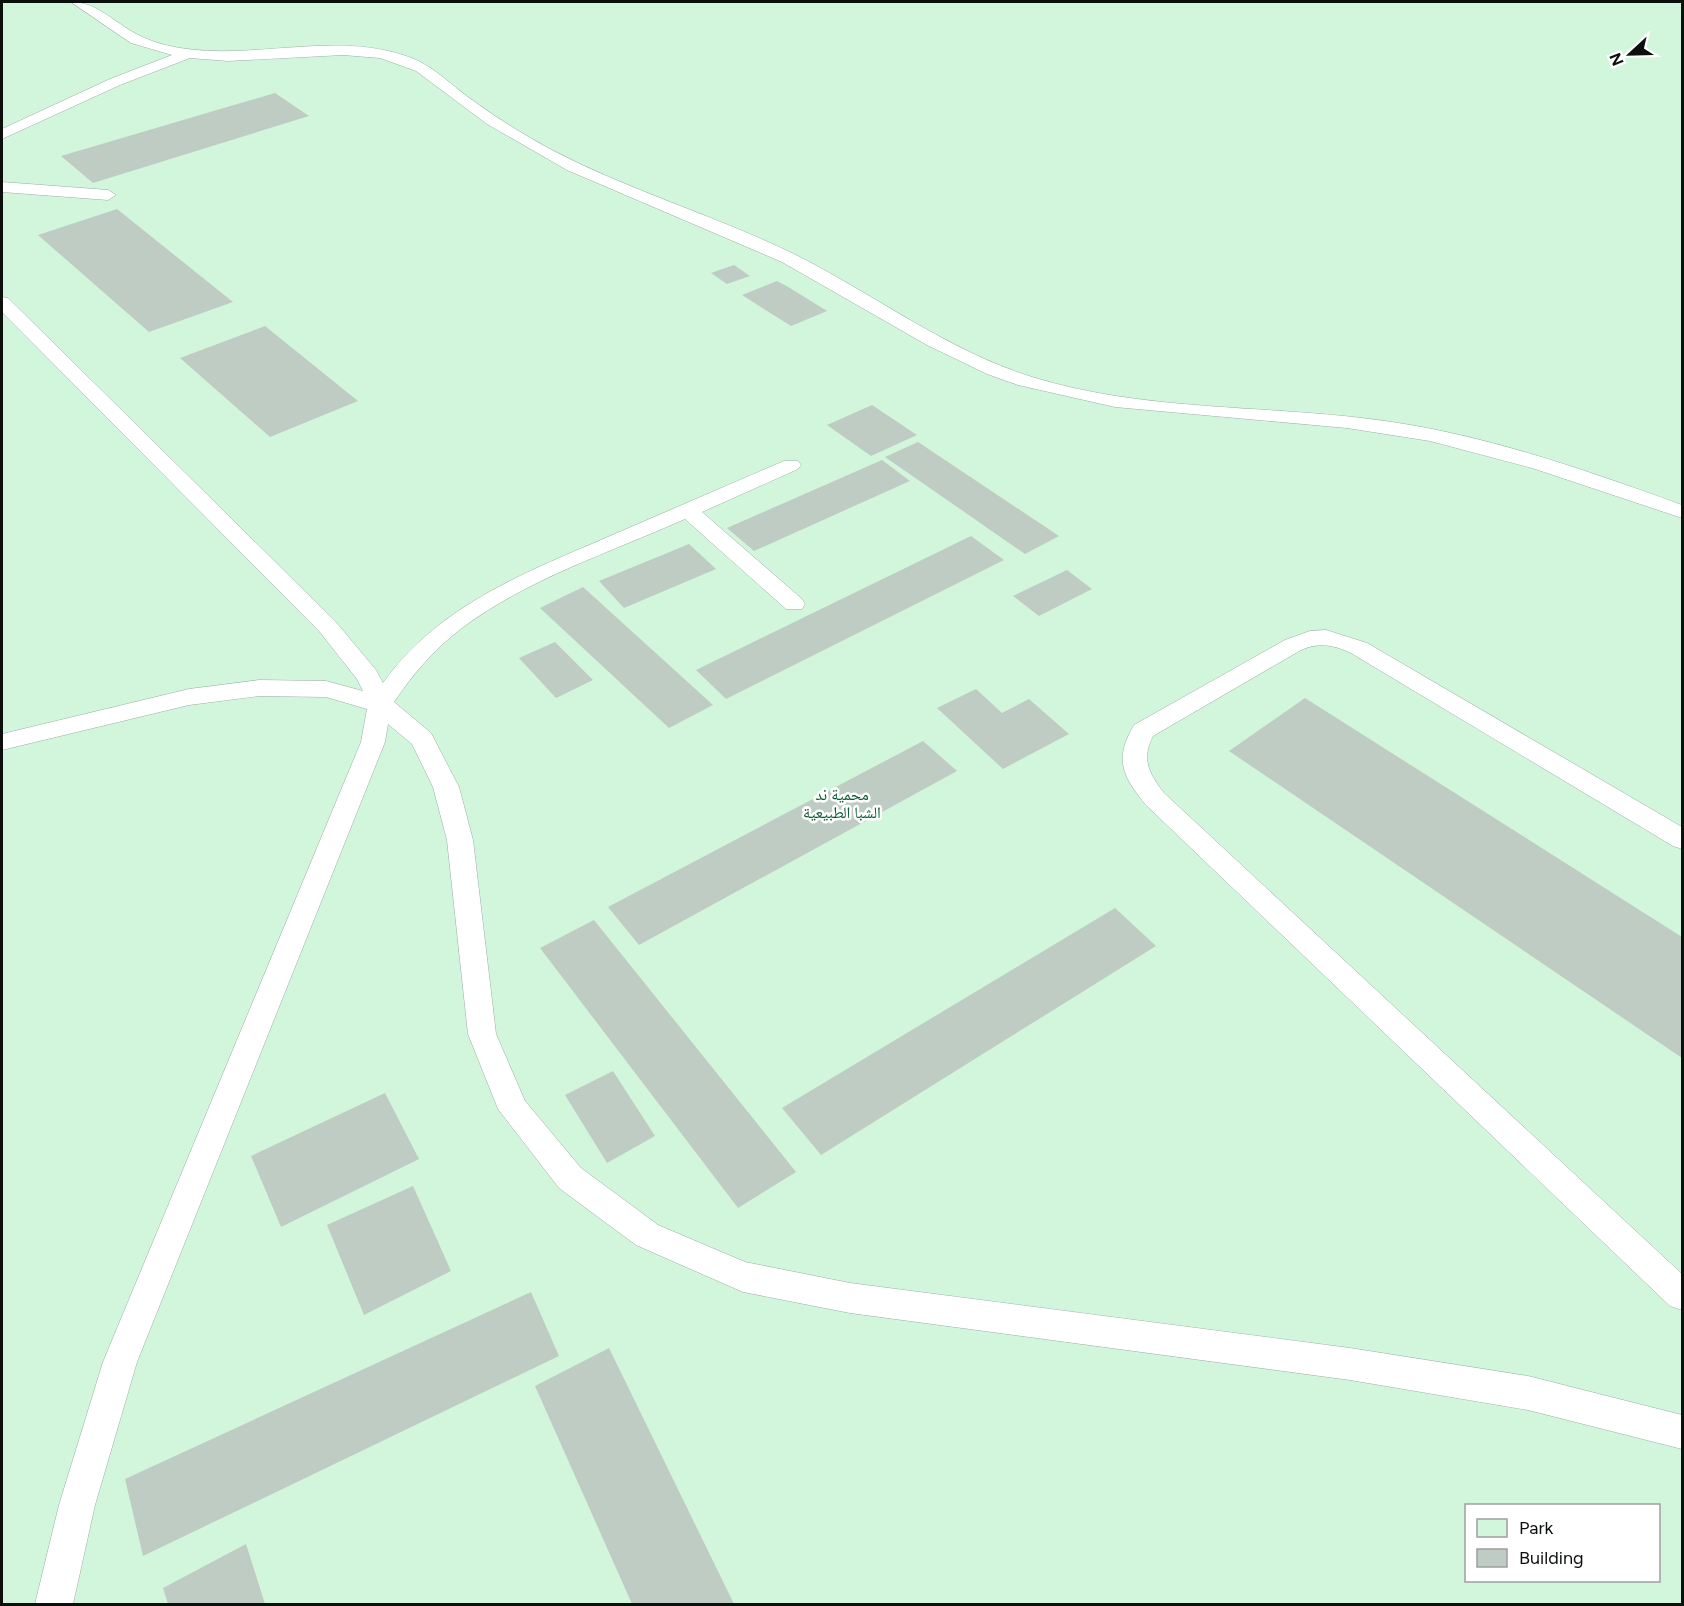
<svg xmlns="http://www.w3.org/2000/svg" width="1684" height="1606" viewBox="0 0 1684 1606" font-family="Figtree,'Noto Naskh Arabic',sans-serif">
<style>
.green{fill:#d1f6dc;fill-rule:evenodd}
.building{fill:#bfccc3}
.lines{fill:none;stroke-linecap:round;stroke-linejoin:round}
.service-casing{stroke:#a0aca4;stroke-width:1}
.service{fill:#fff;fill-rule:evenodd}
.labels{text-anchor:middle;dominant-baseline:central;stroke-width:5;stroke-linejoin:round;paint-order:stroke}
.park-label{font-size:16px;fill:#095731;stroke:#fff}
</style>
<rect width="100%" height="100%" fill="#effdf3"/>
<!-- green -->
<path class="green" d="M2,2h1680v1602h-1680zM1466,1506h192v74h-192z"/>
<!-- building -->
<g class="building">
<path d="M275,93l34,23 -216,67 -32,-27z"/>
<path d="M117,209l116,93 -84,30 -111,-97z"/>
<path d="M734,265l16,11 -23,8 -16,-11z"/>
<path d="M777,281l13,7 37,23 -36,15 -49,-31z"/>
<path d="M265,326l93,75 -88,36 -90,-79z"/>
<path d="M872,405l45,30 -46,21 -44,-31z"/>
<path d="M918,442l141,94 -34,18 -140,-97z"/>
<path d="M882,460l28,21 -156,70 -27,-23z"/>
<path d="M971,536l33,24 -278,139 -30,-29z"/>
<path d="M689,544l27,25 -92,39 -25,-27z"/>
<path d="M1067,570l25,19 -53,27 -26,-20z"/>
<path d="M583,587l130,118 -44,23 -129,-120z"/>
<path d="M555,642l38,38 -37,18 -37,-40z"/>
<path d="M976,689l26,24 27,-14 40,35 -66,35 -66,-61z"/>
<path d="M1305,698l377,239v121l-453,-307z"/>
<path d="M923,741l34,30 -318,174 -31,-38z"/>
<path d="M1115,908l41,38 -335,209 -39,-47z"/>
<path d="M594,920l202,252 -58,36 -198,-260z"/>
<path d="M613,1071l42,65 -48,27 -42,-68z"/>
<path d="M385,1093l34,66 -138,68 -30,-71z"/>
<path d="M413,1186l38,85 -87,44 -37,-90z"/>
<path d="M531,1292l28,64 -416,200 -18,-77z"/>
<path d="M609,1348l125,256h-102l-97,-218z"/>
<path d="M246,1544l19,60h-97l-5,-16z"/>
</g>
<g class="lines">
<!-- service casing -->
<g class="service-casing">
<g id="service">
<path d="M71,2c24,0 40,17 60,29 15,9 31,14 49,17 73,12 152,-16 223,7 29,8 48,31 72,47 23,17 48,32 73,46 79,42 166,67 246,106 80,40 152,96 238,123 116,36 241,27 360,45 100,15 196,49 290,83v13l-150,-50 -102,-27 -83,-13 -232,-21 -97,-22 -31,-11 -60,-29 -145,-83 -215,-92 -80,-46 -71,-53 -36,-13 -37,-3 -115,6 -38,-3 -70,27 -118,54v-10l108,-50 62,-24 -41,-12z"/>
<path d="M2,182l106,8 8,5 -8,5 -106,-8z"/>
<path d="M2,297l6,1 327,323 41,49 7,13c57,-80 147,-112 234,-150 56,-24 111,-48 167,-72h14l3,4 -3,4 -96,43 100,87 3,5 -3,5h-16l-101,-90c-74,33 -158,60 -223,109 -28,21 -49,46 -68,74l37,31 28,54 14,53 23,194 29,67 56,67 77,57 87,37 105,21 500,65 178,28 154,39v34l-154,-39 -178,-30 -500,-67 -107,-21 -107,-47 -77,-57 -61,-79 -30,-75 -21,-194 -14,-53 -21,-43 -24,-20 -3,18 -248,620 -42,143 -22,99h-38l24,-99 44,-143 258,-620 6,-33 -41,-12 -67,-1 -70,9 -187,45v-16l187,-45 70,-9 67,1 37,10 -6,-12 -38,-48 -317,-319z"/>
<path d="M1326,630l41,13 315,184v22l-9,-3 -322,-193c-17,-8 -32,-11 -50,-3l-148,86c-12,23 -4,38 11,57l518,481v36l-12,-4 -524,-501c-24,-29 -32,-46 -12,-80l151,-85 25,-9z"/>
</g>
</g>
<!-- service -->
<use href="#service" class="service"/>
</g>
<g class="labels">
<!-- park labels -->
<g class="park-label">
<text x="842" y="794">محمية ند<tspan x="842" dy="18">الشبا الطبيعية</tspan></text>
</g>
</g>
<!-- border -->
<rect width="1684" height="1606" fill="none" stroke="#0c100d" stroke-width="6"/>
<!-- legend -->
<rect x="1465" y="1504" width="195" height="78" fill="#ffffff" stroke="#9e9f9e" stroke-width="1.5"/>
<rect x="1477" y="1519" width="30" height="18" fill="#d1f6dc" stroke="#9e9f9e" stroke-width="1.5"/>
<text x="1519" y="1534" font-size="18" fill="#0c100d">Park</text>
<rect x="1477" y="1549" width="30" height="18" fill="#bfccc3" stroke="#9e9f9e" stroke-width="1.5"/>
<text x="1519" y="1564" font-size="18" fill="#0c100d">Building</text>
<!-- north arrow -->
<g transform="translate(1630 54) rotate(248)" stroke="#ffffff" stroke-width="4.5" paint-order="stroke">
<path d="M0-4.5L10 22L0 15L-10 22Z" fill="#0c100d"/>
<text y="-9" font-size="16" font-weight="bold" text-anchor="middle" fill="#0c100d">N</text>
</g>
</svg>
